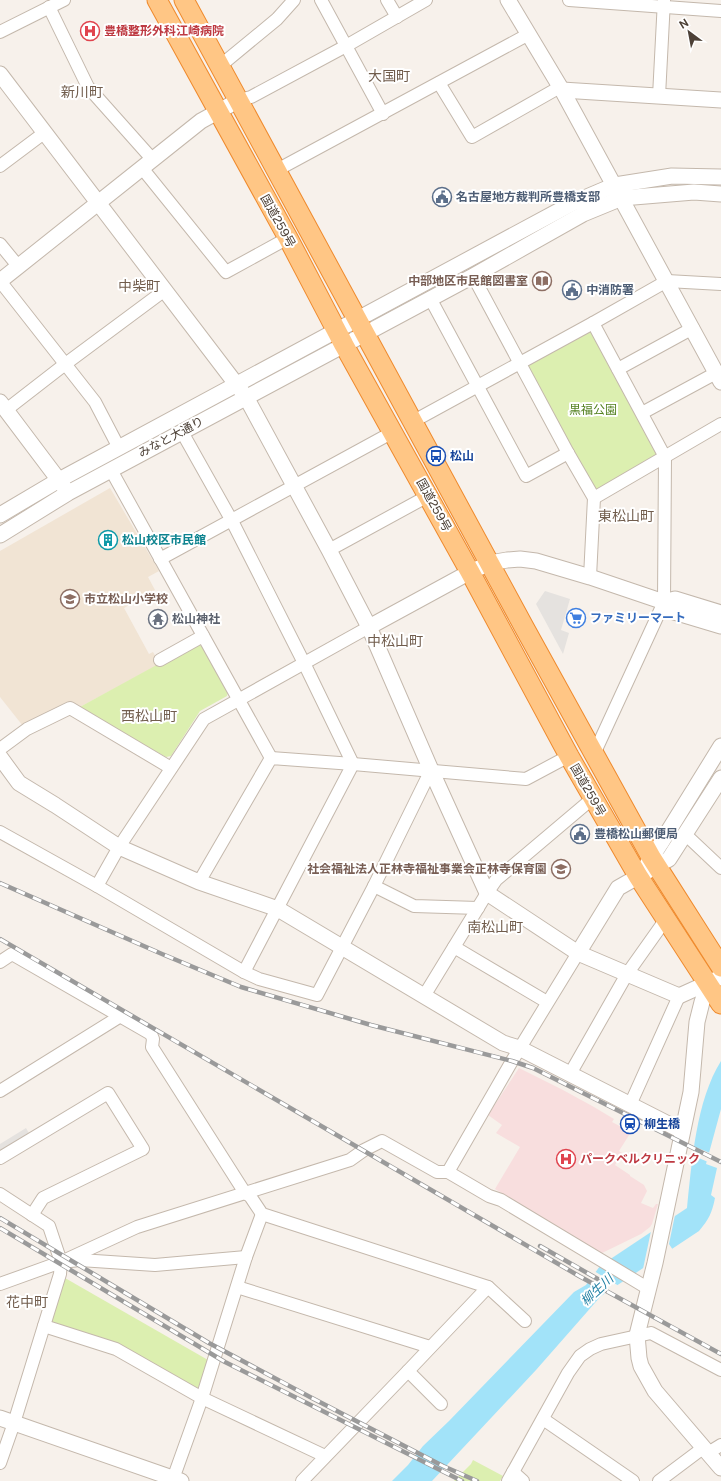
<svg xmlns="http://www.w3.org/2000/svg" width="721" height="1481" viewBox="0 0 721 1481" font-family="'Public Sans','Noto Sans JP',sans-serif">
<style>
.education{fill:#f1e4d4}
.medical{fill:#f8dede}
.green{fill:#dcefb0}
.parking{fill:#e5e2df}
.water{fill:#a2e3f9}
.pier{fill:#f7f1eb}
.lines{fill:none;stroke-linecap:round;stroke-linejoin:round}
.minor-casing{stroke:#c4b8ac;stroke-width:14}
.tertiary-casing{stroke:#c4b8ac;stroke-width:17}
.trunk-casing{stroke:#ef8a2d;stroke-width:21}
.minor{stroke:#fff;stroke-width:12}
.tertiary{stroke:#fff;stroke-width:15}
.trunk{stroke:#ffc685;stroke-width:19}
.rail-casing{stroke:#9a9a9a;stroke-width:4.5}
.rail{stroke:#fff;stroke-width:3;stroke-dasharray:9;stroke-linecap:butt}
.labels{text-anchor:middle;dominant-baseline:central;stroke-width:4;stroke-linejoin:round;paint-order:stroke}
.health-label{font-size:12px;font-weight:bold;fill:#be3a42;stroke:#fff;text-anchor:start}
.service-label{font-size:12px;font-weight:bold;fill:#4e5e75;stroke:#fff;text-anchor:start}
.street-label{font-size:12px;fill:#4d4137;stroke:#fff}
.education-label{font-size:12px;font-weight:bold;fill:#785e54;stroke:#fff;text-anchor:end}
.park-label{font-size:12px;fill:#548121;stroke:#fff}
.transit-label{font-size:12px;font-weight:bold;fill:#164399;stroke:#fff;text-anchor:start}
.culture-label{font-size:12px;font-weight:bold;fill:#0d838f;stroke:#fff;text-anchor:start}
.shop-label{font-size:12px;font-weight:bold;fill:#366cbe;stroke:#fff;text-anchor:start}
.worship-label{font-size:12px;font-weight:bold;fill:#5b616d;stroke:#fff;text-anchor:start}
.water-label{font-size:13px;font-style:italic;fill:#1f7fa3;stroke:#fff}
.quarter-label{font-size:14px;fill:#715d4d;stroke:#fff}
</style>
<rect width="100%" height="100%" fill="#f7f1eb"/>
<!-- education -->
<path class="education" d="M110,488l49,83 -11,6 7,13 -31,18 25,46 4,-2 7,12 -82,44 -11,-6 -44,24 -23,-29v-146z"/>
<!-- medical -->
<path class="medical" d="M519,1068l44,22 31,17 20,12 -2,3 19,10 -12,19 3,2 -7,12 15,10v1l14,9 3,6 -6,12 12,5 3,-4h2l-6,20 -2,3 -9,7 -41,20 -105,-65 25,-42 -24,-14 6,-8 -14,-10z"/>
<!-- green -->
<g class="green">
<path d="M590,331l3,1 65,119 -2,6 -59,33 -4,-1 -66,-120 1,-4z"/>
<path d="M195,644l7,2 26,45 -1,5 -27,15 -29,45 -5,1 -88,-49z"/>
<path d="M65,1278l143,82 -10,28 -4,2 -144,-67z"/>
<path d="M473,1460l30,16 -3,5h-46l17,-17z"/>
</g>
<!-- parking -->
<g class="parking">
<path d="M545,591l25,8 -9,31 8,3 -6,21 -27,-50z"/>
<path d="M26,1128l4,7 -30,19v-10z"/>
</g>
<!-- water -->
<path class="water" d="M721,1061v48l-15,55 11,4 -6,27 4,3c-3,15 -6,21 -16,33l-98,65 -65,74 -104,111h-40l16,-16 15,-19 26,-25 125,-129 12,-7 14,-19 87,-58c5,-47 9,-107 34,-147z"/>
<!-- pier -->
<g class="pier">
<path d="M693,1146l17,7 -2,9 -16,-7z"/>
<path d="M675,1215l-6,29 4,6 -30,19 8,-38z"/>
<path d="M594,1271l25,15 -12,9 -21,-13z"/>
</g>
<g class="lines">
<!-- minor casing -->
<g class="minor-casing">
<g id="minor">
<path d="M321,0l62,114"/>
<path d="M387,0l10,17"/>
<path d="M569,0l152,11"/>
<path d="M49,7l39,80 65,73"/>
<path d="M0,32l64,-32"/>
<path d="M220,66l57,-47 17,-19"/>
<path d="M439,83l33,54 88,-50"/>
<path d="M659,96l5,-96"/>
<path d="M239,100l12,-3 95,-51 80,-46"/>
<path d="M0,166l44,-33"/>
<path d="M142,168l84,104 62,-34"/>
<path d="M277,170l252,-136"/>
<path d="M0,244l18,22"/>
<path d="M473,276l95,177 26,45 -4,79"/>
<path d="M0,281l95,121 24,46"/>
<path d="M430,298l96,178 42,-23"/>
<path d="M593,323l72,134 -1,145 -70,152"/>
<path d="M618,369l75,-41"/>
<path d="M6,410l58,-45 101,-75"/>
<path d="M642,413l74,-40h5"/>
<path d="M412,422l181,-99 74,-42 54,3"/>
<path d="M182,432l50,89 72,142 49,101 -109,208"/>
<path d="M111,470l160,288"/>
<path d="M594,498l127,-74"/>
<path d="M329,550l99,-54"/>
<path d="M160,559l233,-127"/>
<path d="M160,660l43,-24"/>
<path d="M0,749l27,-20 43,-21 101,60"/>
<path d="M0,832l97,54 147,86 15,7 58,16 57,-109 57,-116"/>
<path d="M686,835l35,33"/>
<path d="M199,882l72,-124 82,6 173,15 43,-23"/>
<path d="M97,886l22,-39 85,-128 165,-92"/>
<path d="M374,886l40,20 64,2"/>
<path d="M454,947l93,55"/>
<path d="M0,962l12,-8 139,80 2,5 -1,8 93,146 5,3 12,18 226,73 -80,84 -106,110"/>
<path d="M424,996l63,-103 9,-13 97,-82"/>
<path d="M570,1074l57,-100 39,-55"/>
<path d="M0,1091l119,-74"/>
<path d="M630,1105l49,-109"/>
<path d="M0,1158l108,-65 35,56 -100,49 -11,17"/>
<path d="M448,1172l64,-111 66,-108"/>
<path d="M0,1194l49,32 12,36 -1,12 -46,149 -14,40"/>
<path d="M70,1261l10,-1 75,5 91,-8"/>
<path d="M0,1284l61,-22 76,-35 213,-67 14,-10 18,-9 55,31h11l41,24 12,4 148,89"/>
<path d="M237,1287l193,60"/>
<path d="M488,1287l37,34"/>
<path d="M44,1326l72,23 86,49 123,58"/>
<path d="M408,1371l33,33"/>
<path d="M543,1419l90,62"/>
<path d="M708,1453l13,-8"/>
<path d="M513,1472l10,9"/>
<path d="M173,1479l29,-81 44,-141 16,-43"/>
<path d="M508,1481l60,-108 12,-17 10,-7 11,-5 50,-11 70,37"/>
<path d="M659,1481l44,-33"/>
</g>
</g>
<!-- tertiary casing -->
<g class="tertiary-casing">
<g id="tertiary">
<path d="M508,0l54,90 159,292"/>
<path d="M0,74l246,323 83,153 40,77 62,143 56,123 91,60 101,43 42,-19"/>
<path d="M562,90l159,10"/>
<path d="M0,281l201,-160 38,-21"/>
<path d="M0,402l64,85"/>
<path d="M0,515l59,-35 516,-278 40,-17 57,-9 49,1"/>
<path d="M0,535l68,-42 405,-217 110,-62 39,-16 72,-6 27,2"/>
<path d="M664,602l11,-3 46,14"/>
<path d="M369,627l101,-55 20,-9 17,-3 13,-1 16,2 54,16 74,25 7,9 50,15"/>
<path d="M0,757l19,26 36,22 64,42 80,35 79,27 225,134 16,5 163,83"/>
<path d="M646,866l15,-23 60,-97"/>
<path d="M578,953l40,-65 51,-29 52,-81"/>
<path d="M708,984l-6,18 -5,20 -6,70 -36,171 -18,72 2,23 2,8 14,25 66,77"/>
<path d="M0,1418l181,63"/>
</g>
</g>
<!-- trunk casing -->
<g class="trunk-casing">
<g id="trunk">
<path d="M157,0l131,238 56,107 126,227 99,184 69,120 83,128"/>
<path d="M184,0l340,627 127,230 70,110"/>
</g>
</g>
<!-- minor -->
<use href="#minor" class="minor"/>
<!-- tertiary -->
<use href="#tertiary" class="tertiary"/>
<!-- trunk -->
<use href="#trunk" class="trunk"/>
<!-- rail casing -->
<g class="rail-casing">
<g id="rail">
<path d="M0,883l162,71 79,33 130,38 141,36 21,7 188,94"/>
<path d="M0,939l579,337 142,78"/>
<path d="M0,1218l209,125 101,54 133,69 34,15"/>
<path d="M0,1228l225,134 237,119"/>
<path d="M540,1246l63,36"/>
</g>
</g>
<!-- rail -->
<use href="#rail" class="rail"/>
</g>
<!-- icons -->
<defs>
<g id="hospital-ring" transform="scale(1)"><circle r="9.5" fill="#fff" stroke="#e0444e" stroke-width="1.5"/><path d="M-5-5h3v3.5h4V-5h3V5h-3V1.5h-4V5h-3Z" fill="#e0444e"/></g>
<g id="civic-ring" transform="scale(1)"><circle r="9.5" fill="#fff" stroke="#5c6f8a" stroke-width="1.5"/><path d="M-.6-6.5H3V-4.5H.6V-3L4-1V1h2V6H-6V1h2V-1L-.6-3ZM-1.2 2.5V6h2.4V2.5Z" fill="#5c6f8a"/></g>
<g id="library-ring" transform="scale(1)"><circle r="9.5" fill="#fff" stroke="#8d6e63" stroke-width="1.5"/><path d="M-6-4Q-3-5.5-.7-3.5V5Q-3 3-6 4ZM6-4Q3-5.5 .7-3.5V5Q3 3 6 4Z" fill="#8d6e63"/></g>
<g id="bus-ring" transform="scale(1)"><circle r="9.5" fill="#fff" stroke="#1a4fb4" stroke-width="1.5"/><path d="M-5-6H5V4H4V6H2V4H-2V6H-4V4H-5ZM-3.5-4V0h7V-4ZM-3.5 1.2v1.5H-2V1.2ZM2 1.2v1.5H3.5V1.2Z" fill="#1a4fb4"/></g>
<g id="building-ring" transform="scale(1)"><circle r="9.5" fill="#fff" stroke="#0f9aa8" stroke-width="1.5"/><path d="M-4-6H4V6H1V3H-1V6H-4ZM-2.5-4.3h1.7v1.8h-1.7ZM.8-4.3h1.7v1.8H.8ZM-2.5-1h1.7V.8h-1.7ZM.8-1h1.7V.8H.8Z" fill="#0f9aa8"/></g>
<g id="school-ring" transform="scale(1)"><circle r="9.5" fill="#fff" stroke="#8d6e63" stroke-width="1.5"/><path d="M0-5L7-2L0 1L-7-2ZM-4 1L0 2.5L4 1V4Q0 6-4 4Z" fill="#8d6e63"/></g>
<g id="supermarket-ring" transform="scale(1)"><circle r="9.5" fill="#fff" stroke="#3f7fe0" stroke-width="1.5"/><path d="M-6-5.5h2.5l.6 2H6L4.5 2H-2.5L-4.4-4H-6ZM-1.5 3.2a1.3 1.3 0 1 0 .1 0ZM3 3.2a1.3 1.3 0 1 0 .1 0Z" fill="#3f7fe0"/></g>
<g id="temple-ring" transform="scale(1)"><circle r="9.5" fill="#fff" stroke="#6b7280" stroke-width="1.5"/><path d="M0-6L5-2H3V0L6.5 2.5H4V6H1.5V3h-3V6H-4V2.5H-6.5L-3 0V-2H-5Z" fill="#6b7280"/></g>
<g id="station-ring" transform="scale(1)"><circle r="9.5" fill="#fff" stroke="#1a4fb4" stroke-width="1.5"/><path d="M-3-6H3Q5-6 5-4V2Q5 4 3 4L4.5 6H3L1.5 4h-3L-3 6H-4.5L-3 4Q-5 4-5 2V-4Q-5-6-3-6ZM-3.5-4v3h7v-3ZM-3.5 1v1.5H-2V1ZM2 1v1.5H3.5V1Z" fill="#1a4fb4"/></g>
</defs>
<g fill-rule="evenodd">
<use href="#hospital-ring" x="90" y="31"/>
<use href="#civic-ring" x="442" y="197"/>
<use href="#library-ring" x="542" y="281"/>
<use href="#civic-ring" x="572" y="290"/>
<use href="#bus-ring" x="436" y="456"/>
<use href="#building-ring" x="108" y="540"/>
<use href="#school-ring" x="70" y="599"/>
<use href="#supermarket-ring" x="576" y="618"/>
<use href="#temple-ring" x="158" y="619"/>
<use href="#civic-ring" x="580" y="834"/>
<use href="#school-ring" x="561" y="869"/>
<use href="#station-ring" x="630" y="1124"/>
<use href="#hospital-ring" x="566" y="1159"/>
</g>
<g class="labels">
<!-- health labels -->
<g class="health-label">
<text x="104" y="31">豊橋整形外科江崎病院</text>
<text x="580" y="1159">パークベルクリニック</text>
</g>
<!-- service labels -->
<g class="service-label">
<text x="456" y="197">名古屋地方裁判所豊橋支部</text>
<text x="586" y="290">中消防署</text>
<text x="594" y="834">豊橋松山郵便局</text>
</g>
<!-- street labels -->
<g class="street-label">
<text transform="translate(278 221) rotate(61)">国道259号</text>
<text transform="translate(171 437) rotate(-28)">みなと大通り</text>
<text transform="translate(434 505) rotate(61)">国道259号</text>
<text transform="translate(588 790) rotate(60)">国道259号</text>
</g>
<!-- education labels -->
<g class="education-label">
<text x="528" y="281">中部地区市民館図書室</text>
<text x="84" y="599" text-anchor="start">市立松山小学校</text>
<text x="547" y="869">社会福祉法人正林寺福祉事業会正林寺保育園</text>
</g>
<!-- park labels -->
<g class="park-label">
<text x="593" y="410">黒福公園</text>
</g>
<!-- transit labels -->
<g class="transit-label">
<text x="450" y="456">松山</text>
<text x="644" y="1124">柳生橋</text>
</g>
<!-- culture labels -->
<g class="culture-label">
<text x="122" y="540">松山校区市民館</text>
</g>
<!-- shop labels -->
<g class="shop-label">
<text x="590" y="618">ファミリーマート</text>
</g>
<!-- worship labels -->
<g class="worship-label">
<text x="172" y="619">松山神社</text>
</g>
<!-- water labels -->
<g class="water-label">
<text transform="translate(597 1290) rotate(-43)">柳生川</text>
</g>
<!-- quarter labels -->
<g class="quarter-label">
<text x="389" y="76">大国町</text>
<text x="82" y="92">新川町</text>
<text x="139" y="286">中柴町</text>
<text x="626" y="516">東松山町</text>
<text x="395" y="641">中松山町</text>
<text x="149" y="716">西松山町</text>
<text x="495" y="927">南松山町</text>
<text x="27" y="1302">花中町</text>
</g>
</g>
<!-- north arrow -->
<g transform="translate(689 32) rotate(328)" stroke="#ffffff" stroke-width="3" paint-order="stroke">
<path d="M0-3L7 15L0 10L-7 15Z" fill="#4d4137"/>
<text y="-6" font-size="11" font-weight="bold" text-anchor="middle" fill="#4d4137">N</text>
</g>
</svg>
